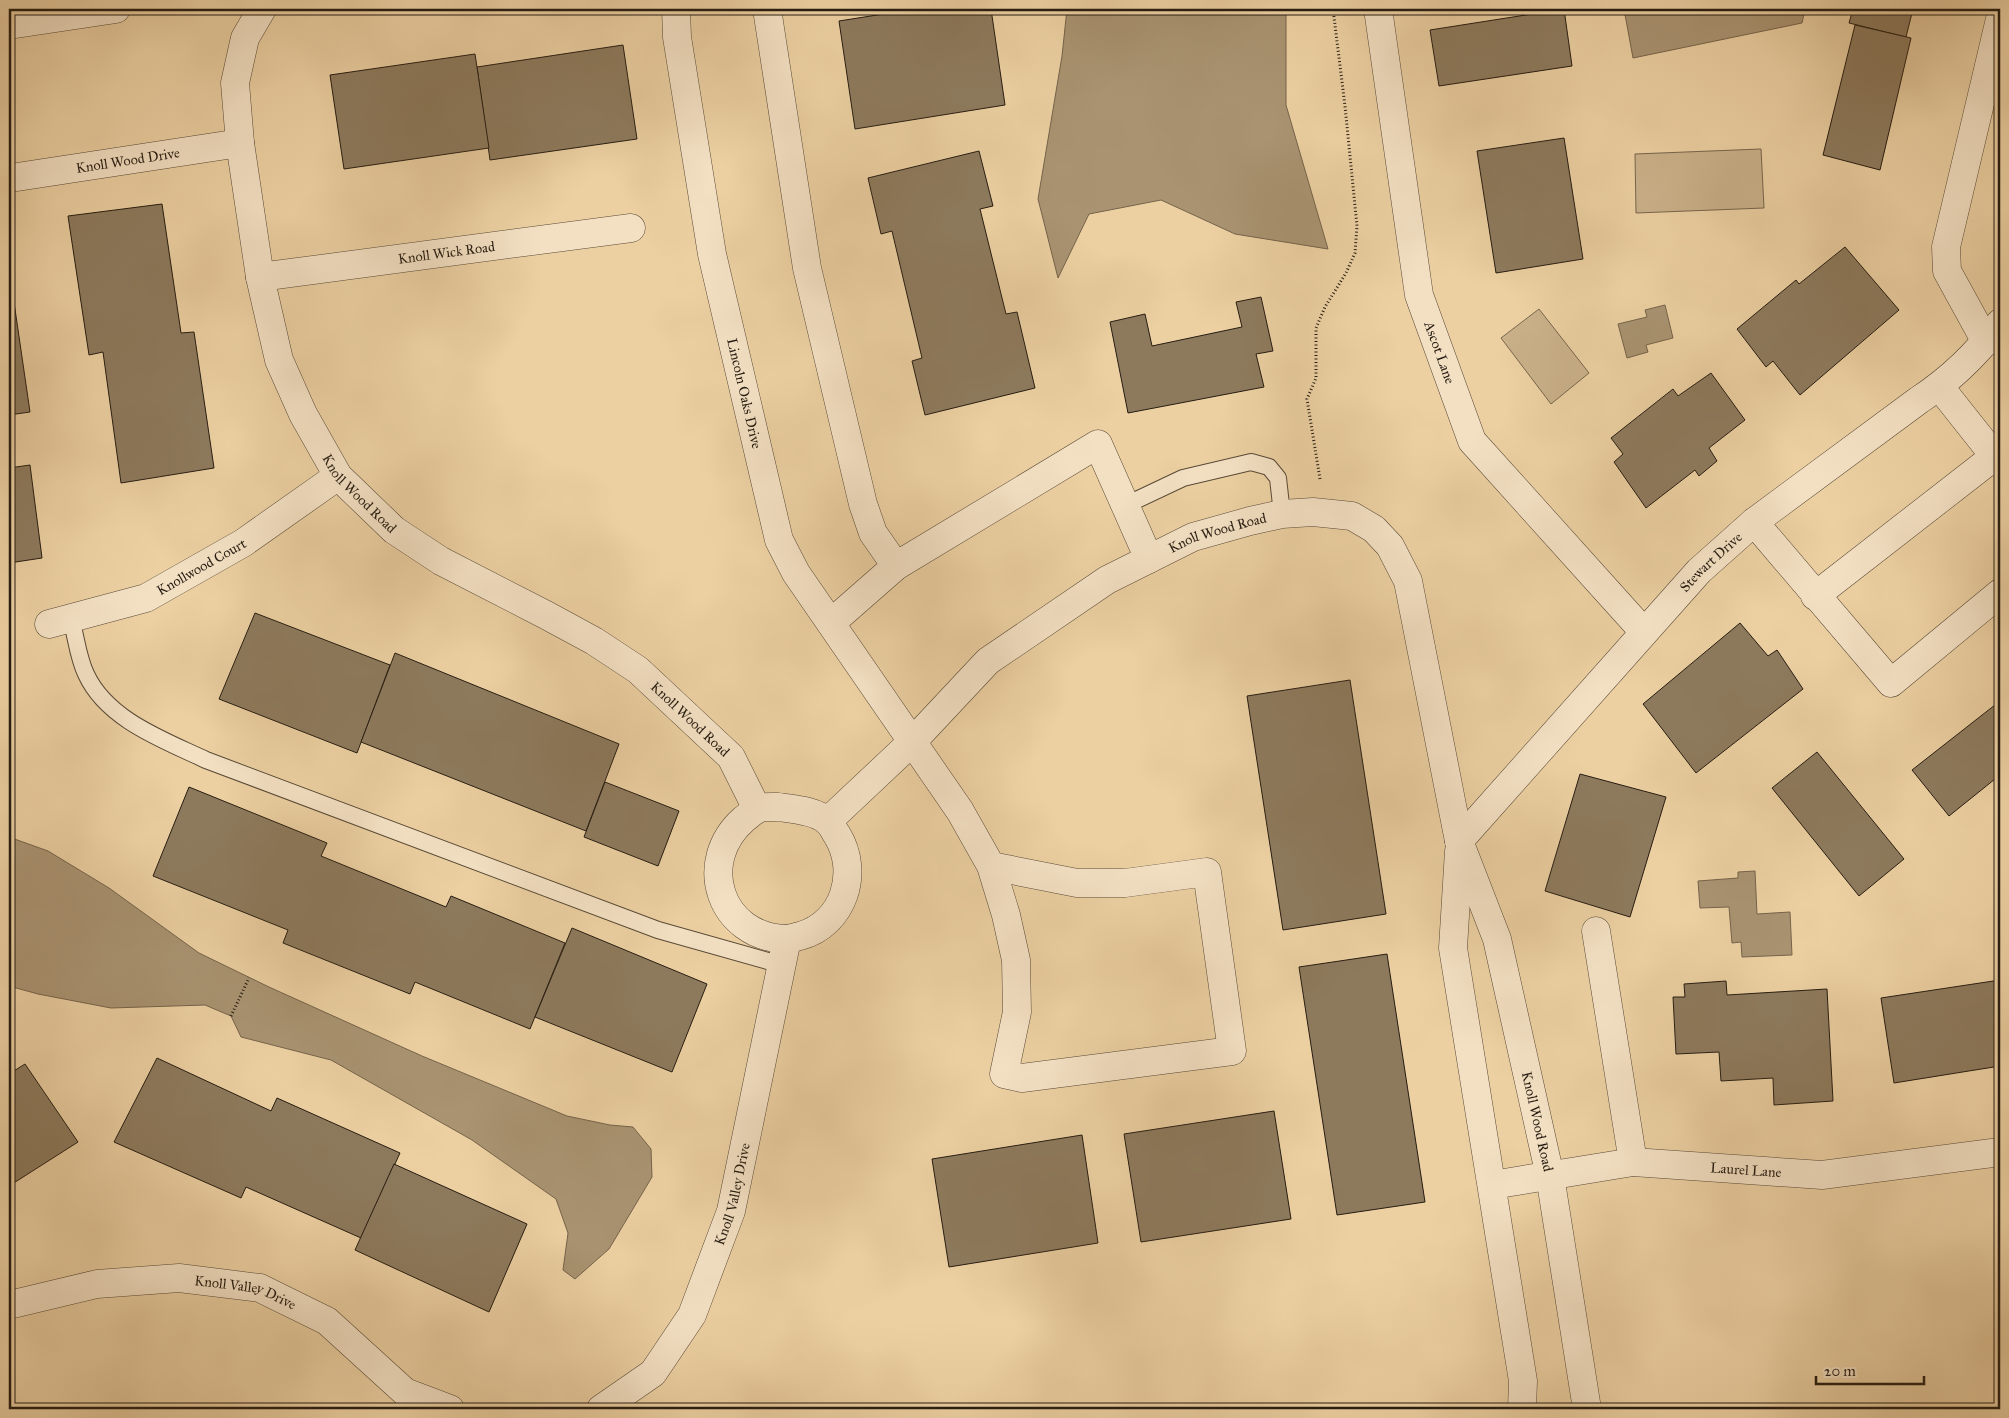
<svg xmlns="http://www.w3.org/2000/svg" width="2009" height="1418" viewBox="0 0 2009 1418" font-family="'IM FELL Great Primer',serif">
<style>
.green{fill:#cab18a;stroke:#78664e}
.water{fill:#a99371;stroke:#75634b}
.building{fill:#8d7a5d;stroke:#261c12}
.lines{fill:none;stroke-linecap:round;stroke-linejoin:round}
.service-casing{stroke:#584936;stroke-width:18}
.minor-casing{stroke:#584936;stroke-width:29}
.path{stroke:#261c12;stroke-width:3;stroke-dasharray:1 2.5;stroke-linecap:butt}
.service{stroke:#f3e0c3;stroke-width:16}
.minor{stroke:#f3e0c3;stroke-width:28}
.labels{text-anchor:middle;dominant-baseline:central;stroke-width:5;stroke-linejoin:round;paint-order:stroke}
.street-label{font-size:14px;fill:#261c12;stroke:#f3e0c3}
</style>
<rect width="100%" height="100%" fill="#ecd0a2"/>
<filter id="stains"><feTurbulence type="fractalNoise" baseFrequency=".004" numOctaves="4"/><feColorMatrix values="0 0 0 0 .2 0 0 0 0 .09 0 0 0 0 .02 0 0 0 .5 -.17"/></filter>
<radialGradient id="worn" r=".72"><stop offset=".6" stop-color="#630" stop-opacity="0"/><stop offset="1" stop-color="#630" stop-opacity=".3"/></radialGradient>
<!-- green -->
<g class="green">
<path d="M1761,149l3,59 -128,5 -1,-59z"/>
<path d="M1539,309l50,64 -38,31 -50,-66z"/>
</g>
<!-- water -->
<g class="water">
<path d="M1067,9h219v96l42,144 -93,-15 -74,-34 -72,14 -31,64 -20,-79 24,-143z"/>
<path d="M1624,9h181l-3,14 -169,35z"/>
<path d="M1665,305l8,33 -27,7 2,7 -21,6 -9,-34 29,-7 -2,-7z"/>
<path d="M9,837l39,14 61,37 90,65 70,34 153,69 145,60 43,9 23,2 18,22 1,28 -43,72 -34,30 -12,-9 5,-37 -12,-34 -84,-59 -141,-80 -90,-23 -10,-21 -26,-11 -94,3 -73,-14 -29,-8z"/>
<path d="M1755,871l2,43 33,-2 2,43 -50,2 -1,-15 -9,1 -3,-36 -29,1 -2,-27 40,-3v-6z"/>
</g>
<!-- building -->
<g class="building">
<path d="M915,9h76l14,96 -150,24 -16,-108z"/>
<path d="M1564,9l8,57 -133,20 -9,-56z"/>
<path d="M1853,9h60l-7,28 -57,-14z"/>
<path d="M1855,25l56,13 -31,132 -57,-15z"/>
<path d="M623,45l14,94 -147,21 -13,-93z"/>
<path d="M475,54l14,94 -145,21 -14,-94z"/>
<path d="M1564,138l19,121 -87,14 -19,-122z"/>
<path d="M979,151l14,55 -13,3 26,105 11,-2 18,76 -110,27 -13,-54 10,-3 -30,-127 -11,3 -13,-56z"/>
<path d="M162,204l19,129 13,-1 20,136 -93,15 -18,-131 -14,3 -21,-139z"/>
<path d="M1845,247l54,63 -99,85 -27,-34 -7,6 -29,-38 59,-49 3,4z"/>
<path d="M9,268l21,144 -21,3z"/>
<path d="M1261,297l12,54 -17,3 8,33 -136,26 -18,-91 35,-8 7,32 90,-19 -6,-25z"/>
<path d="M1711,373l34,47 -36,28 8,13 -18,15 -4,-6 -49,38 -32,-46 9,-8 -12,-16 62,-49 5,7z"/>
<path d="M30,465l12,93 -33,5v-95z"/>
<path d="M255,613l135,52 -33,88 -138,-54z"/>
<path d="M1740,623l28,33 9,-6 26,39 -107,84 -53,-69z"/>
<path d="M395,653l224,91 -33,87 -225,-89z"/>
<path d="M1350,680l36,234 -103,16 -36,-234z"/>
<path d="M2000,701v74l-51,41 -37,-46z"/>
<path d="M1817,752l87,107 -45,37 -87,-108z"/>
<path d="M1580,774l86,23 -36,120 -85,-26z"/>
<path d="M605,782l74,29 -21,55 -74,-29z"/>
<path d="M189,787l138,56 -6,13 125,51 5,-11 114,47 -35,86 -115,-47 -5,12 -127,-51 5,-13 -135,-54z"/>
<path d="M572,928l135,56 -35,88 -137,-55z"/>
<path d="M1387,954l38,248 -88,13 -38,-248z"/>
<path d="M2000,980v86l-106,17 -13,-85z"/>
<path d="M1726,981l1,14 100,-6 6,112 -59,4 -1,-27 -52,3 -2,-29 -43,2 -3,-57h12l-1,-13z"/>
<path d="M157,1058l114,53 6,-13 123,55 -39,85 -115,-51 -5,11 -127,-56z"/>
<path d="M25,1064l53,78 -69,44v-112z"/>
<path d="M1274,1111l17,108 -150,23 -17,-108z"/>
<path d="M1082,1135l16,108 -149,24 -17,-108z"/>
<path d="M394,1164l133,60 -38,88 -134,-62z"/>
</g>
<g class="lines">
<!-- service casing -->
<g class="service-casing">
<g id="service">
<path d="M1126,505l57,-27 68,-16 18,5 9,11 4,36"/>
<path d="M71,619c5,17 7,39 15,55 21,46 78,66 120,86l452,170 124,35"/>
</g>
</g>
<!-- minor casing -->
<g class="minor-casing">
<g id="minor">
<path id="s1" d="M262,9l-17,29 -10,45 5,60 20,134 19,83 24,54 35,62 56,54 47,31 105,54 48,26 44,29 93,87 26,52"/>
<path id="s2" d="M676,9l1,28 35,217 67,286 17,33 164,238 31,55 15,49 10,45 1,52 -13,62 18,4 210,-27 -25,-179 -82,11h-48l-86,-17"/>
<path d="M767,9l40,259 56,236 10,29 23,33 -65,57"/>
<path id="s3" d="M1378,9l41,286 53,146 172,191"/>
<path d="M9,25l107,-16"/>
<path id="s4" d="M17,177l223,-34"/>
<path id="s5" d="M260,277l371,-49"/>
<path d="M1986,342l-39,-71 -1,-24 54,-228"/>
<path d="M1939,386l61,77"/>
<path d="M1754,522l137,161 109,-90"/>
<path d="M896,566l202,-122 51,115"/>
<path d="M1815,596l180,-140"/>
<path id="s6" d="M49,624l97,-26 97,-55 95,-67"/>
<path d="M778,807c15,2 40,4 50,15 4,3 6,9 9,13 23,37 7,89 -37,101 -4,1 -10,3 -14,3 -66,-2 -91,-77 -42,-120 4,-3 8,-7 12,-9 5,-4 16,-3 22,-3z"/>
<path id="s7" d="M828,821l85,-80 75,-80 119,-81 86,-43 57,-16 32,-7 31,-2 39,4 22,13 16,17 18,35 51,260 38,98 53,237 37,233"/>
<path id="s8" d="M1459,841l240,-270 55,-49 165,-122c32,-21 58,-46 81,-77"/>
<path d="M1459,851l-6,97 70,433 -1,28"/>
<path d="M1596,931l37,231"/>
<path id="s9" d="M1492,1185l141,-23 189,13 178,-23"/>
<path id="s10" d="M9,1305l88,-21 82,-6 81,10 67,33 78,71 45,17"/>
<path id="s11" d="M601,1409l52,-36 39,-58 39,-104 56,-272"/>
</g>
</g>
<!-- path -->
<g class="path">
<path d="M1320,479l-13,-80 9,-21v-50l9,-21 21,-34 9,-20 2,-27 -12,-120 -12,-97"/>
<path d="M231,1016l18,-38"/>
</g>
<!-- service -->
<use href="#service" class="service"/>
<!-- minor -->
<use href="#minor" class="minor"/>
</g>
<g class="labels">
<!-- street labels -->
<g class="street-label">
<text stroke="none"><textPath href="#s4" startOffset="112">Knoll Wood Drive</textPath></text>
<text stroke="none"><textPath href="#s5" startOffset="188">Knoll Wick Road</textPath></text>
<text stroke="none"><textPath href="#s3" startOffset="350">Ascot Lane</textPath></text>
<text stroke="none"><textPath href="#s2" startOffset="391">Lincoln Oaks Drive</textPath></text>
<text stroke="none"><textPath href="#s1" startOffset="518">Knoll Wood Road</textPath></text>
<text stroke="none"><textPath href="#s7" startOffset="491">Knoll Wood Road</textPath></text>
<text stroke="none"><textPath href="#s8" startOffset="376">Stewart Drive</textPath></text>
<text stroke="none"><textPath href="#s6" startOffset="164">Knollwood Court</textPath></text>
<text stroke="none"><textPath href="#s1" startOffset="922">Knoll Wood Road</textPath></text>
<text stroke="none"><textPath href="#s7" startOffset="1274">Knoll Wood Road</textPath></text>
<text stroke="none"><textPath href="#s9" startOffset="256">Laurel Lane</textPath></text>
<text stroke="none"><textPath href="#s11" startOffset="261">Knoll Valley Drive</textPath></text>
<text stroke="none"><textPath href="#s10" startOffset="241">Knoll Valley Drive</textPath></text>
</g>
</g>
<!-- margin -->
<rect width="2009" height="1418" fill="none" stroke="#ecd0a2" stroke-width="30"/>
<rect x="10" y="10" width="1989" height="1398" fill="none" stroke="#261c12" stroke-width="2.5"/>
<rect x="15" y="15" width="1979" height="1388" fill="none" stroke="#261c12"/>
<!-- scale -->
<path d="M1816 1376v8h108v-8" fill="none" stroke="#261c12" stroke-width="2.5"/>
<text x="1824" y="1376" font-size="15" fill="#261c12" stroke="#f3e0c3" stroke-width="4" paint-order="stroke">20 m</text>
<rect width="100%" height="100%" filter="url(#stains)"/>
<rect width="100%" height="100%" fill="url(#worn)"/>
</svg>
